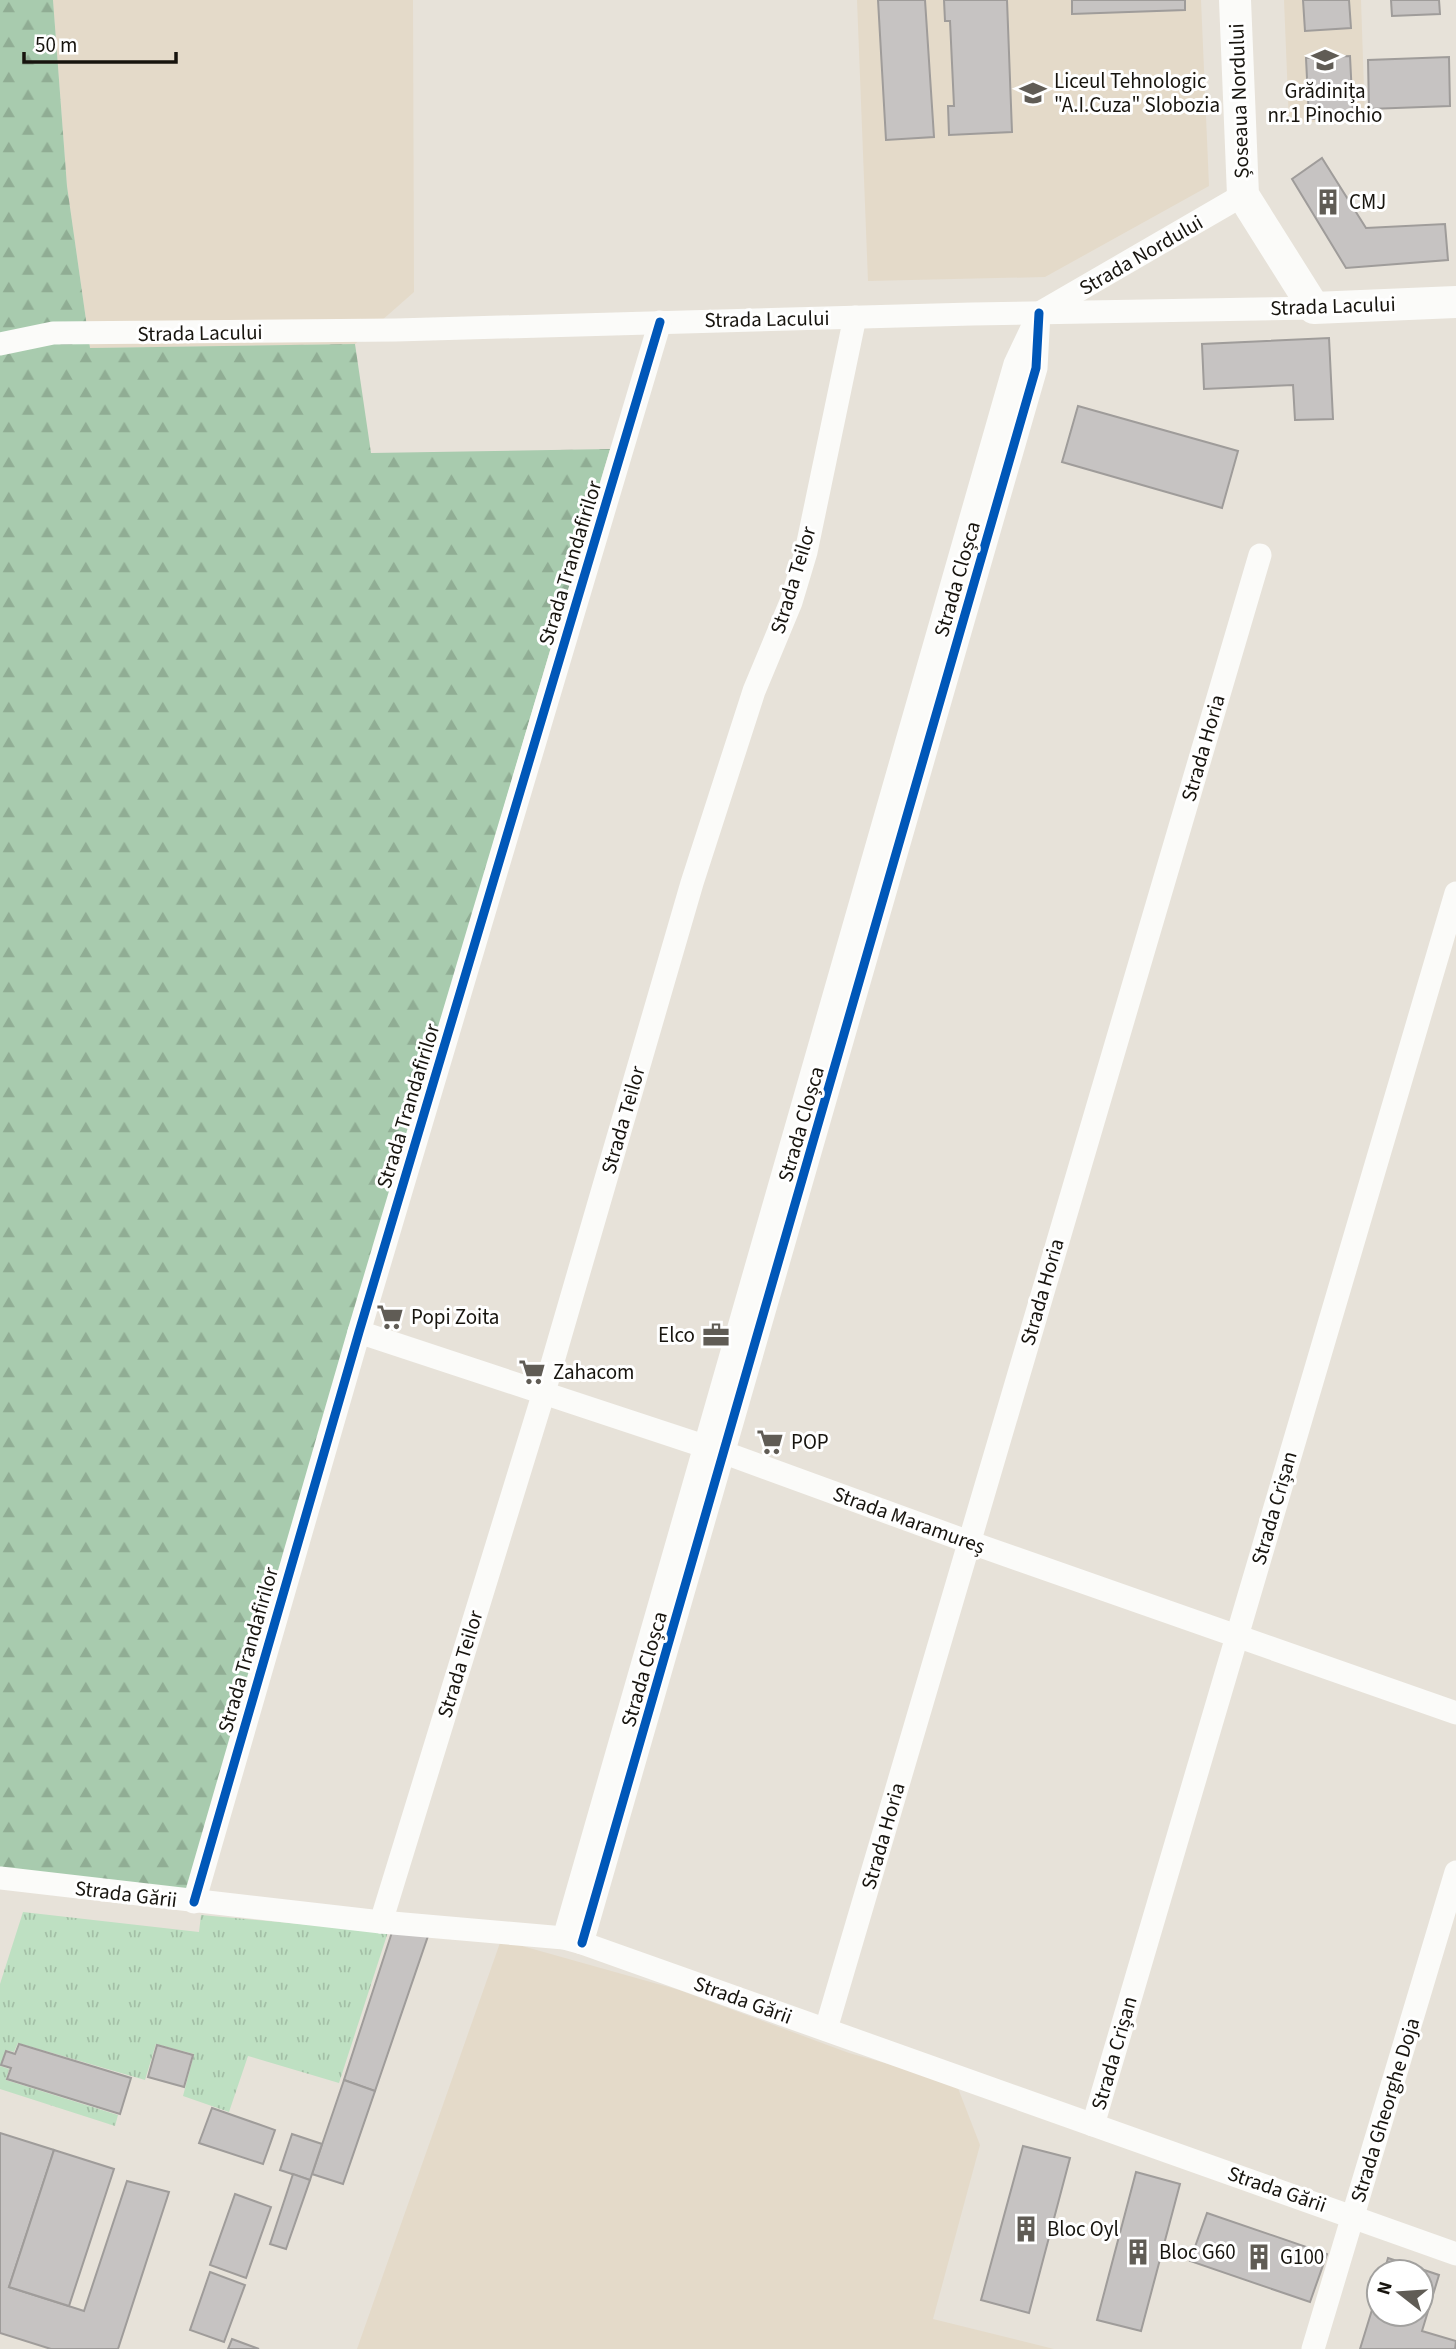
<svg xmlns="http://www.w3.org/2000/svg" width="1456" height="2349" viewBox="0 0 1456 2349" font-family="'Source Sans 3',sans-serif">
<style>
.built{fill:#e4dac9}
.grass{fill:url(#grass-tufts)}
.forest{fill:url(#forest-firs)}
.building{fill:#c6c3c2;stroke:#9f9c9a;stroke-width:2}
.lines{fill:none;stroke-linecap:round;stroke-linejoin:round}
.street{stroke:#fbfbf9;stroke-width:23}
.secondary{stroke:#fbfbf9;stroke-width:32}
.cycleway-casing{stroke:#fff;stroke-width:13}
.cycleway{stroke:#0057b8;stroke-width:9}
.labels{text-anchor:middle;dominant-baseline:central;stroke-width:6;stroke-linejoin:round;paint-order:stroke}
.poi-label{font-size:21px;fill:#17140e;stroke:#fff;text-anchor:start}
.street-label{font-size:21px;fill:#17140e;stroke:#fff}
</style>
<defs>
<pattern id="grass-tufts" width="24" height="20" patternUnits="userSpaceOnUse" patternTransform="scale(1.75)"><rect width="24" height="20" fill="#bee0c2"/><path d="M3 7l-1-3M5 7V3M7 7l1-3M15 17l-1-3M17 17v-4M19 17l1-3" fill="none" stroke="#a3bfa6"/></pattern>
<pattern id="forest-firs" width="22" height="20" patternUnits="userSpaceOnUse" patternTransform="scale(1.75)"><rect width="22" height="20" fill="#a8cbae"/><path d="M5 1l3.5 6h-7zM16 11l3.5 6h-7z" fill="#90ad94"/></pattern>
</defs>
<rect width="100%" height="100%" fill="#e7e2d9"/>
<!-- built -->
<g class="built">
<path d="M53,0h360l1,292 -59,52 -265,4 -23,-162z"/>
<path d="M857,0h344l8,186 -164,91 -177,4z"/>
<path d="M1284,0h77l4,120 -76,3z"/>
<path d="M501,1940l178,50 170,63 107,30 24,62 -47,174 121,30h-697z"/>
</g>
<!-- grass -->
<path class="grass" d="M23,1912l176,20 2,-17 187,17 -49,151 -91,-27 -19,56 -46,-16 11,-42 -38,-10 -11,36 -127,-37 -4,9 -8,-2 -6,16 9,3 -3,11 112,35 -3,11 -115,-37v-105z"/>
<!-- forest -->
<path class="forest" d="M0,0h53l14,186 23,162 265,-4 16,109 239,-4c-144,480 -281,962 -415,1445l-195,-24z"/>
<!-- building -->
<g class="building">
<path d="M878,0h47l9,137 -48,3z"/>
<path d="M944,0h63l5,132 -63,3 -1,-29h6l-4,-85h-5z"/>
<path d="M1072,0h113v10l-113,4z"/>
<path d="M1303,0h46l2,28 -46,3z"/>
<path d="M1391,0h48l1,14 -48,2z"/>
<path d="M1350,56l3,61 -44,2 -3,-61z"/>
<path d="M1449,57l1,49 -81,3 -1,-49z"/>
<path d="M1322,158l44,70 79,-4 3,36 -102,8 -54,-89z"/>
<path d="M1329,338l4,81 -38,1 -2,-35 -89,4 -2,-45z"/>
<path d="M1078,406l160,45 -16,57 -160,-46z"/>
<path d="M393,1929l36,4 -54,158 -31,-11z"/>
<path d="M19,2044l112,34 -11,36 -113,-35 4,-11 -10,-3 5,-14 9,3z"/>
<path d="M157,2045l36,10 -9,32 -36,-10z"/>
<path d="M344,2080l31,11 -32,93 -31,-10z"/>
<path d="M212,2108l63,22 -12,34 -64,-21z"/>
<path d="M0,2133l54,17 -45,137 75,24 43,-130 42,11 -51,157h-67l-51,-16z"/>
<path d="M292,2134l30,10 -12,36 -30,-10z"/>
<path d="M1023,2146l47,12 -41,155 -48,-13z"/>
<path d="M54,2150l60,19 -45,137 -60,-19z"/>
<path d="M1136,2172l44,12 -39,147 -44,-11z"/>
<path d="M293,2174l17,6 -24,69 -16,-5z"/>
<path d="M235,2194l36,13 -25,71 -36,-13z"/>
<path d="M1207,2213l120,41 -17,48 -120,-41z"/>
<path d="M1388,2258l51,17 -17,56 34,10 -1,8h-95l19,-62v27h42v-42h-37z"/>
<path d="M210,2272l35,13 -21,57 -34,-12z"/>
<path d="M232,2339l27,10h-31z"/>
</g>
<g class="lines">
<!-- street -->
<g class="street">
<path d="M1043,311l200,-116"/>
<path d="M0,344l53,-11 343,-3 576,-16 342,-6"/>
<path d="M359,1332l366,121 244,89 487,171"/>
<path d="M0,1878l381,44 183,16 18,5 874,311"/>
<path d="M194,1902l165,-570 301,-1010"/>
<path d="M381,1922l163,-530 148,-509 62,-192 37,-89 15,-50 49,-235"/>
<path d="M564,1938l451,-1574 18,-38"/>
<path d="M582,1943l454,-1575 3,-55"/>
<path d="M826,2029l434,-1474"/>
<path d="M1093,2125l363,-1232"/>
<path d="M1313,2349l143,-477"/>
</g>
<!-- secondary -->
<path class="secondary" d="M1235,0l8,195 71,113 142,-6"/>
<!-- cycleway casing -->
<g class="cycleway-casing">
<g id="cycleway">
<path d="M194,1902l165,-570 301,-1010"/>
<path d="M582,1943l454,-1575 3,-55"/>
</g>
</g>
<!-- cycleway -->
<use href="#cycleway" class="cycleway"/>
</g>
<!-- icons -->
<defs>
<g id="school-bare" transform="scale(2.1)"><path d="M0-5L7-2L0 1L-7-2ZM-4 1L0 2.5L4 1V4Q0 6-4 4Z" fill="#605c55" stroke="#fff" stroke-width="2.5" paint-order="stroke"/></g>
<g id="university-bare" transform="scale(2.1)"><path d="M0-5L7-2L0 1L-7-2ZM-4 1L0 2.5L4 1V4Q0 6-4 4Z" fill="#605c55" stroke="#fff" stroke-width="2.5" paint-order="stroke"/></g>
<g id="building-bare" transform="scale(2.1)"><path d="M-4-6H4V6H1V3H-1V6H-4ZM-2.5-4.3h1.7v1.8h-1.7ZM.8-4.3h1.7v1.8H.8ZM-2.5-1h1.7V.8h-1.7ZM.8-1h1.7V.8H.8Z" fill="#605c55" stroke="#fff" stroke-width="2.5" paint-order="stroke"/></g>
<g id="supermarket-bare" transform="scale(2.1)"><path d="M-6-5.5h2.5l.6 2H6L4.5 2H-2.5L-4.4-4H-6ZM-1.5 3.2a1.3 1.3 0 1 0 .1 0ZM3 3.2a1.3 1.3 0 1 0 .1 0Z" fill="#605c55" stroke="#fff" stroke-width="2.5" paint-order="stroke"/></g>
<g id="office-bare" transform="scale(2.1)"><path d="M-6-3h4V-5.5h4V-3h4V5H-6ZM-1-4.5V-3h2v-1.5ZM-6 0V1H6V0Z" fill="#605c55" stroke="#fff" stroke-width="2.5" paint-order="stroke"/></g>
</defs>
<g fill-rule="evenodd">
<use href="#school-bare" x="1325" y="60"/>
<use href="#university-bare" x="1033" y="93"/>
<use href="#building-bare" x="1328" y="202"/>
<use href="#supermarket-bare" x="390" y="1317"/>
<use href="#office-bare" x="716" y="1335"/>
<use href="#supermarket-bare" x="532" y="1372"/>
<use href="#supermarket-bare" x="770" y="1442"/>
<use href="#building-bare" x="1026" y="2229"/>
<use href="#building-bare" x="1138" y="2252"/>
<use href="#building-bare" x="1259" y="2257"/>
</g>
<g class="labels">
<!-- poi labels -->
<g class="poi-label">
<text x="1054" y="81">Liceul Tehnologic<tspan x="1054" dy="24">"A.I.Cuza" Slobozia</tspan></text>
<text x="1325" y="91" text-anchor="middle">Grădinița<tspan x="1325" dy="24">nr.1 Pinochio</tspan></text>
<text x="1349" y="202">CMJ</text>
<text x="411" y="1317">Popi Zoita</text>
<text x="695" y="1335" text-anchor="end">Elco</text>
<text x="553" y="1372">Zahacom</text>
<text x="791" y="1442">POP</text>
<text x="1047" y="2229">Bloc Oyl</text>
<text x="1159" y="2252">Bloc G60</text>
<text x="1280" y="2257">G100</text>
</g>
<!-- street labels -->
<g class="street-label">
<text transform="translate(1239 101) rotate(-92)">Șoseaua Nordului</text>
<text transform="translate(1141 255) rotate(-30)">Strada Nordului</text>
<text transform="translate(1333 306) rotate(-2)">Strada Lacului</text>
<text transform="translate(767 319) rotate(-1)">Strada Lacului</text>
<text transform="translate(200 333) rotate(-1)">Strada Lacului</text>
<text transform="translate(570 563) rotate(-73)">Strada Trandafirilor</text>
<text transform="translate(957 579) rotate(-74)">Strada Cloșca</text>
<text transform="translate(793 580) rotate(-73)">Strada Teilor</text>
<text transform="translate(1203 748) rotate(-74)">Strada Horia</text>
<text transform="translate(408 1106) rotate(-73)">Strada Trandafirilor</text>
<text transform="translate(623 1120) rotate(-74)">Strada Teilor</text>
<text transform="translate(801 1124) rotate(-74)">Strada Cloșca</text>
<text transform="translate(1042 1292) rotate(-74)">Strada Horia</text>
<text transform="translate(1274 1508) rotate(-74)">Strada Crișan</text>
<text transform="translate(909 1520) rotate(20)">Strada Maramureș</text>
<text transform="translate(248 1650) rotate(-74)">Strada Trandafirilor</text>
<text transform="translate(460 1664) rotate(-73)">Strada Teilor</text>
<text transform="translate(644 1669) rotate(-74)">Strada Cloșca</text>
<text transform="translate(883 1836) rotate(-74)">Strada Horia</text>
<text transform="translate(126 1894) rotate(7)">Strada Gării</text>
<text transform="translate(743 2000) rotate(20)">Strada Gării</text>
<text transform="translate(1114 2053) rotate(-74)">Strada Crișan</text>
<text transform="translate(1385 2110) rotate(-73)">Strada Gheorghe Doja</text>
<text transform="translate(1277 2189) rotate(19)">Strada Gării</text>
</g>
</g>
<!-- north arrow -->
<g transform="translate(1400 2293) rotate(287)"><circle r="33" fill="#ffffff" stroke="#a2a19f" stroke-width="2"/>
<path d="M0-5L12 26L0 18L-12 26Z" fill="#605c55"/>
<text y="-10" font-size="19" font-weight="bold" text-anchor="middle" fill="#17140e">N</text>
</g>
<!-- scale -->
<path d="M24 52v10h152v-10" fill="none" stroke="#17140e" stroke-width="3.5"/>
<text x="35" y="52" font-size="21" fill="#17140e" stroke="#ffffff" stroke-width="5" paint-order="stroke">50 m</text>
</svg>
